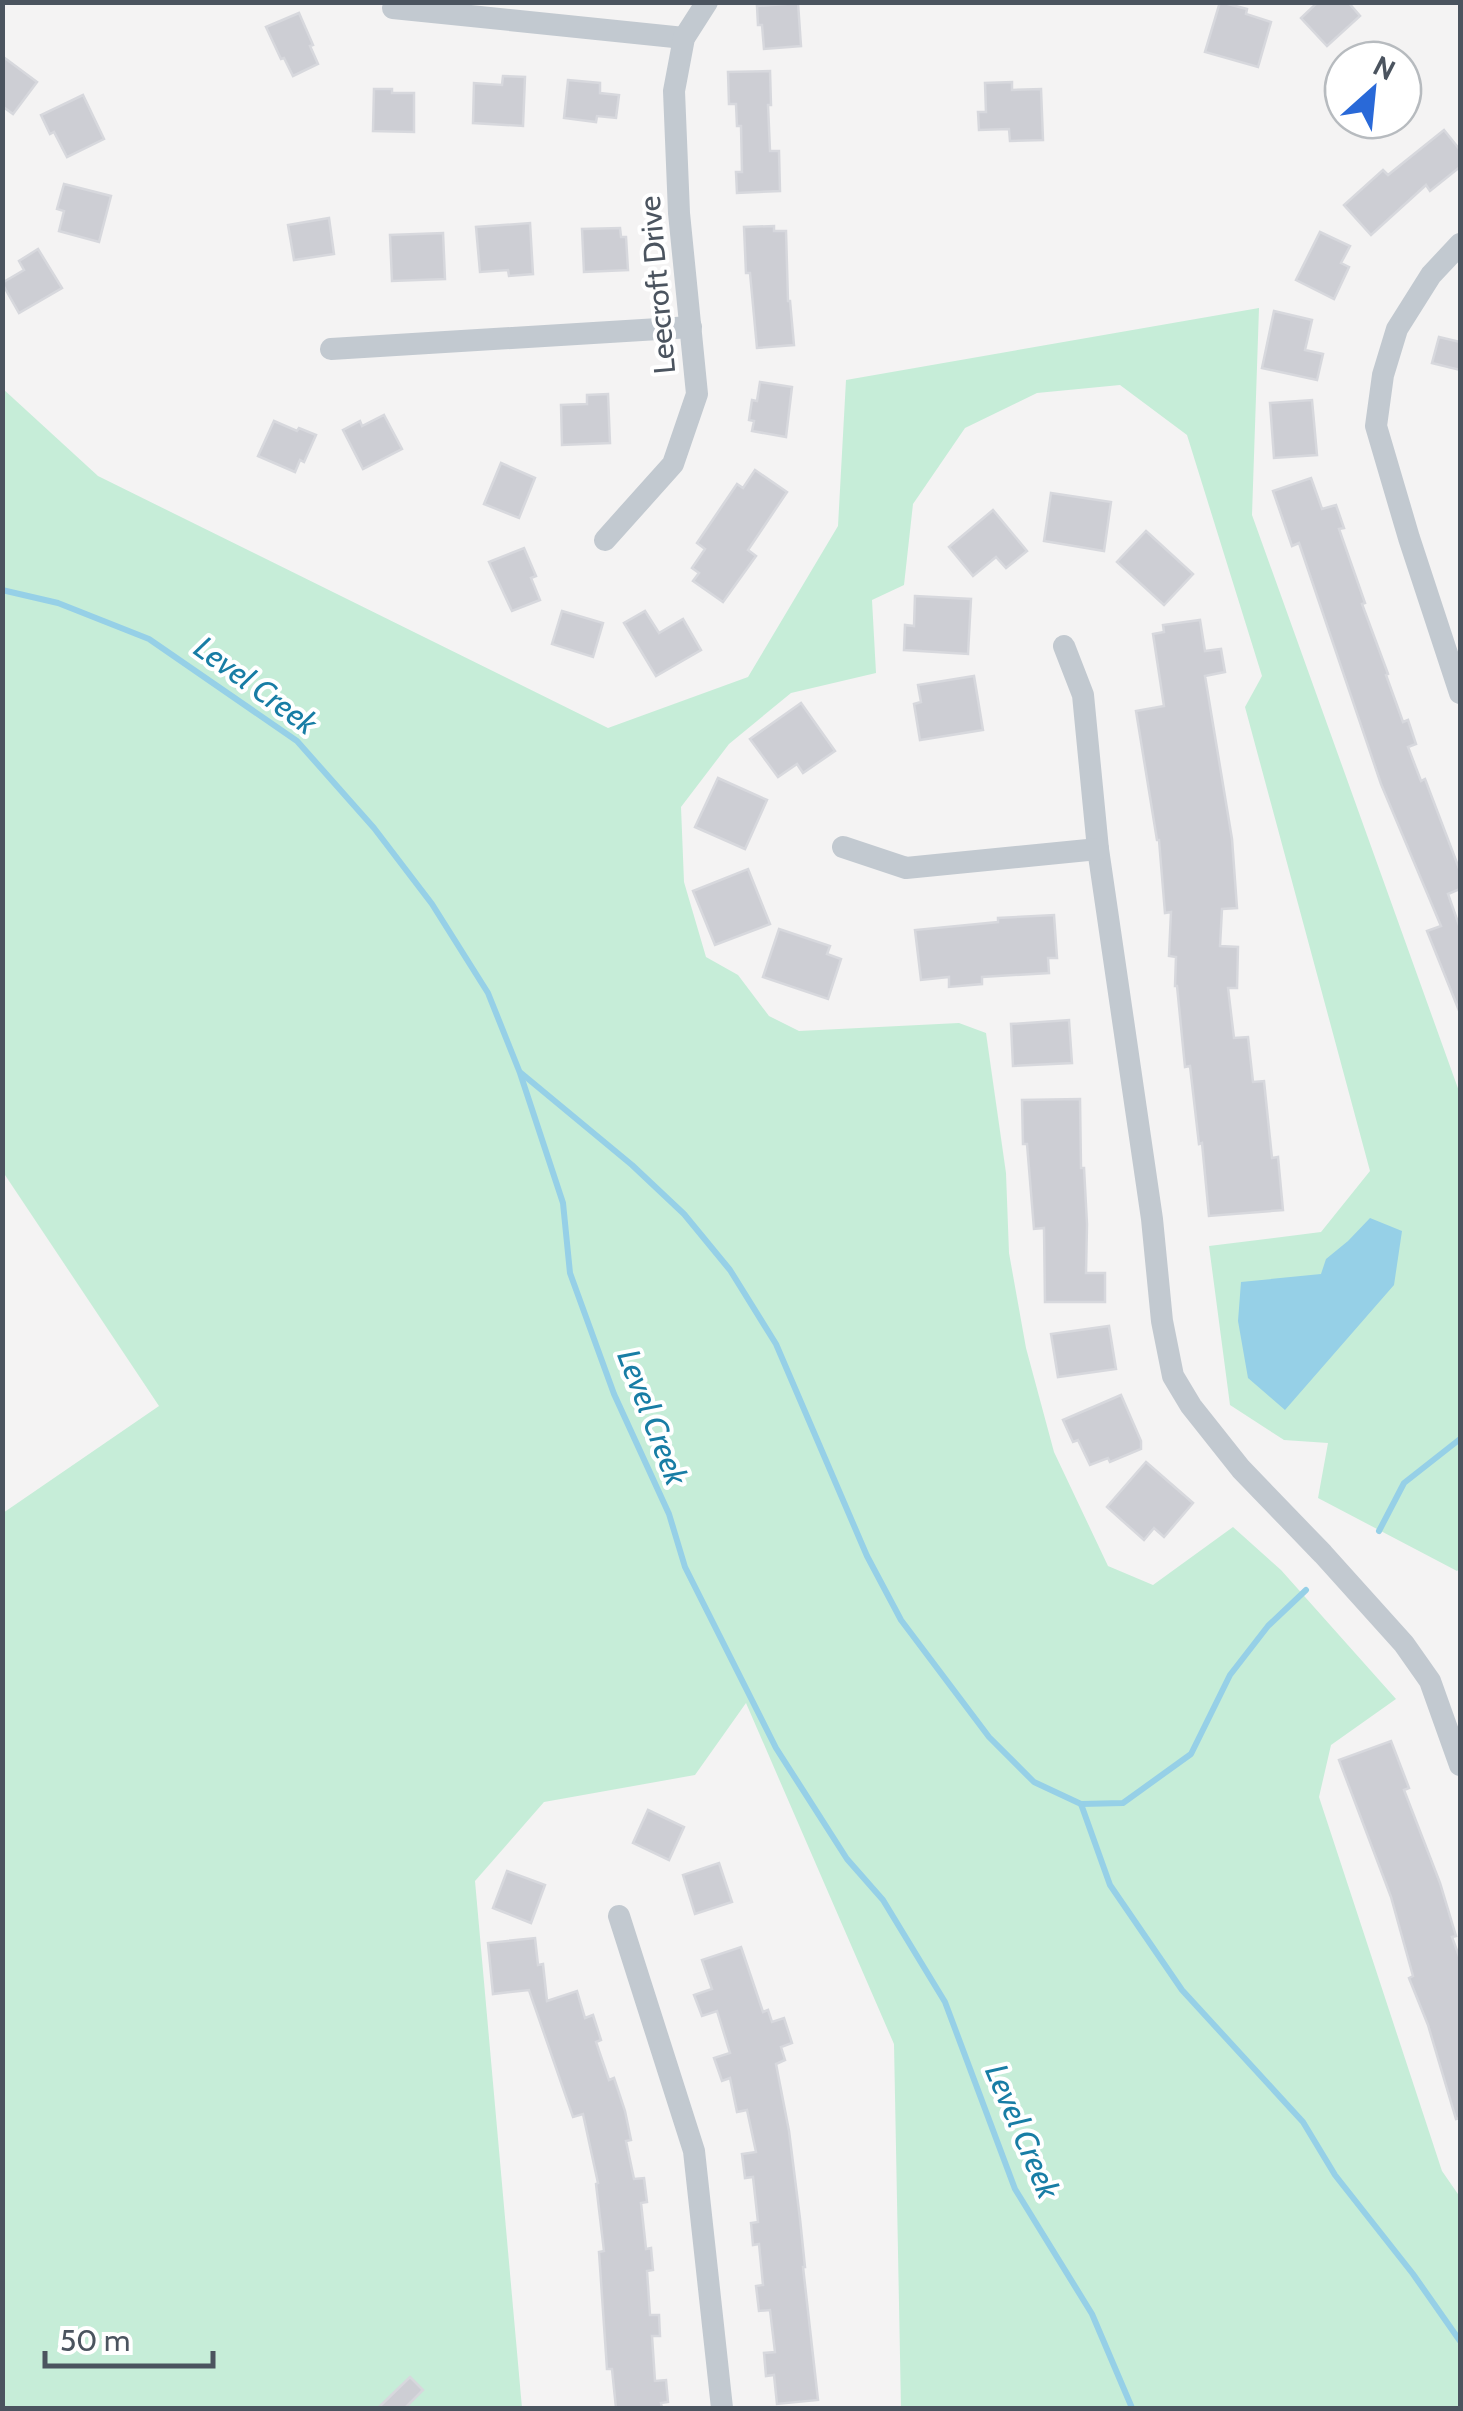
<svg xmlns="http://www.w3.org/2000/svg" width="1463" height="2411" viewBox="0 0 1463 2411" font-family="Cabin,sans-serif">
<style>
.green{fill:#c6edd8}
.water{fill:#96d0e7}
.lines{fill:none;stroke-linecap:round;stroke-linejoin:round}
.stream{stroke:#96d0e7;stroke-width:6}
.building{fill:#cdced4;stroke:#d7d8dd;stroke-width:2.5}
.minor{stroke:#c2c9d0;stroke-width:22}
.labels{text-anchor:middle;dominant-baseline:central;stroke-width:8;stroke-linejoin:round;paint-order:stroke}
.street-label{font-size:30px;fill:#4b545f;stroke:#fff}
.water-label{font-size:32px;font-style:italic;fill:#187da5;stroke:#fff}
</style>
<rect width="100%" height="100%" fill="#f4f3f3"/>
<!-- green -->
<path class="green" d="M1259,308l-7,207 208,579v474l-3,3 -139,-73 10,-55 -44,-3 -54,-35 -21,-159 112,-14 49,-61 -125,-464 17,-31 -75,-241 -67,-50 -83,8 -72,35 -52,76 -9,81 -32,15 4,73 -85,20 -62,51 -48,63 3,75 22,75 32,18 31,41 30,15 160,-8 27,10 20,140 3,80 17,95 28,104 54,114 45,19 80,-58 48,43 115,129 -65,46 -12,52 123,374 18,26v211h-559l-7,-364 -148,-341 -51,72 -151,27 -69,79 47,527h-519v-895l156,-107 -156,-234 -1,-784 96,88 510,252 140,-51 90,-151 8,-146z"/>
<!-- water -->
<path class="water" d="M1370,1218l32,13 -8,54 -109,125 -37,-32 -10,-57 3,-39 80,-8 5,-15 22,-18z"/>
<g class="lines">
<!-- stream -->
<g class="stream">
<path d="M2,590l56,13 91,36 148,102 77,87 58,76 56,89 32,80 43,130 7,70 44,121 55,120 16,53 91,181 71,111 36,41 62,102 70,187 77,125 40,94"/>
<path d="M521,1073l111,92 52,49 46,56 46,74 91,212 34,64 88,117 45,45 47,22 42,-1 68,-49 39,-79 38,-49 38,-36"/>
<path d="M1379,1531l25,-48 56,-44"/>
<path d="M1081,1804l29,81 72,105 121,132 32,53 78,99 47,67"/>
</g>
</g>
<!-- building -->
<g class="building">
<path d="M1220,2l27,7 -1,5 25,8 -13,45 -53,-15z"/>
<path d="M1318,2h30l12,14 -33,30 -26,-28z"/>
<path d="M798,3l3,43 -37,3 -2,-24h-4l-1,-19z"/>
<path d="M299,13l14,32 -3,1 8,18 -25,12 -9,-18 -3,1 -15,-32z"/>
<path d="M2,56l35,26 -24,32 -11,-8z"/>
<path d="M770,71l1,34h-3l2,46h9l1,40 -43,2 -1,-21h6l-1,-46h-4l-1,-22h-7l-1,-32z"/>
<path d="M503,76l22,1 -2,49 -50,-3 1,-40 28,2z"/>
<path d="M568,80l32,3v10l19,2 -3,23 -19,-2 -1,6 -32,-4z"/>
<path d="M1012,82v8l29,-1 2,51 -33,1 -1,-12 -30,1 -1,-18h8l-1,-29z"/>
<path d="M374,89h18v4h22v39l-41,-1z"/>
<path d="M83,95l21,44 -37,18 -13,-25 -4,2 -9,-19z"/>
<path d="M1444,130l16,20v17l-30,24 -4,-6 -55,50 -27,-30 39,-35 5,5z"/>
<path d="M64,184l47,12 -12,46 -40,-11 5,-20 -7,-2z"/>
<path d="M329,218l5,36 -40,6 -6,-35z"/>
<path d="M530,223l3,51 -24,2 -1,-6 -28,2 -4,-45z"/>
<path d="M774,226v5h12l2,70h2l4,44 -37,3 -7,-75h-4l-2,-46z"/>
<path d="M620,228l1,9h5l2,33 -44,2 -2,-43z"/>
<path d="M1320,232l30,14 -9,17 8,4 -15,32 -38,-19z"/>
<path d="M443,233l2,46 -53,2 -2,-46z"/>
<path d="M38,249l24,39 -43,25 -17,-30 22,-13 -5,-9z"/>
<path d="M1274,311l38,9 -7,30 18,4 -6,26 -55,-12z"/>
<path d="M1439,337l21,5v28l-28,-7z"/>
<path d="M760,382l32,5 -6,50 -34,-6 2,-10 -5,-1 3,-20 5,1z"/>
<path d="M608,394l2,49 -48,2 -1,-40 26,-1v-9z"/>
<path d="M1312,400l5,55 -43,3 -4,-55z"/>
<path d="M384,415l18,34 -39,20 -20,-39 17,-9 2,5z"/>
<path d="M274,421l23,10 2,-3 17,7 -12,27 -4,-2 -5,12 -37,-16z"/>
<path d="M501,463l34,15 -16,40 -35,-14z"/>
<path d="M755,470l32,22 -39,58 8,6 -33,46 -30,-21 6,-8 -7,-5 13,-19 -8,-6 40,-59 6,4z"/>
<path d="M1311,478l11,31 14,-4 8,23 -5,1 26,74 -3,1 26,70 -2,1 17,47 5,-2 8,24 -8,3 13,34 4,-2 35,92v18l-12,5 12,34v85l-33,-82 14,-5 -60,-142 -82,-241 -7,3 -19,-55z"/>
<path d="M1051,493l60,9 -7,49 -60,-10z"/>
<path d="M993,510l34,41 -21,17 -10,-11 -23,19 -24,-29z"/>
<path d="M1146,531l47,43 -29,31 -47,-43z"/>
<path d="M524,548l12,28 -5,2 9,22 -28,11 -23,-49z"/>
<path d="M915,596l56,3 -3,55 -64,-4 1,-25 9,1z"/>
<path d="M562,611l41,12 -10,34 -41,-13z"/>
<path d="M645,611l14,22 24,-14 18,31 -45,26 -32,-53z"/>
<path d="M1200,620l5,31 16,-2 4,23 -20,4 27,163 5,69 -15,1 -2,37 18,1 -1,41h-9l6,50 14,-1 5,45 11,-1 8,77 6,-1 5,53 -74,6 -7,-73 -3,1 -9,-78 -5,1 -8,-81h-2l1,-29 -7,-1 2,-44 -6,1 -6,-73h-2l-21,-129 28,-5 -11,-72 11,-2 -1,-7z"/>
<path d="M974,676l9,54 -63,10 -6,-36 7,-2 -3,-17z"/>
<path d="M801,703l34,48 -32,22 -6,-9 -19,13 -28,-38z"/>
<path d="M718,778l49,22 -22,49 -50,-22z"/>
<path d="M748,869l22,55 -55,21 -22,-54z"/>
<path d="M1054,915l3,43h-9l1,15 -67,4v7l-33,3v-10l-28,3 -6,-50 83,-8v-4z"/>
<path d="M779,929l51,17 -3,8 14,5 -13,40 -65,-22z"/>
<path d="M1069,1020l3,43 -59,3 -2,-42z"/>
<path d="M1080,1099l1,69h3l3,56 -1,49h19v29h-60l-1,-74 -10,1 -7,-85h-4l-1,-44z"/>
<path d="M1109,1326l7,43 -58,8 -7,-43z"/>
<path d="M1121,1395l20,46v8l-31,13 -2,-4 -18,7 -12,-25 -5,2 -10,-22z"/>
<path d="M1146,1462l47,41 -29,34 -10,-9 -10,12 -37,-33z"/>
<path d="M1391,1741l18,47 -5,2 36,93 16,53 -4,1 8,22v159l-4,1 -28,-94 -19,-47 4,-2 -22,-79 -52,-137z"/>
<path d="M648,1810l36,17 -15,33 -36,-17z"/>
<path d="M719,1863l13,39 -37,12 -12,-39z"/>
<path d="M507,1871l38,14 -14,38 -38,-15z"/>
<path d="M535,1938l3,27 5,-1 4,37 30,-10 8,27 8,-3 8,25 -5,2 13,38 5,-2 11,33 6,29 -5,1 8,38 10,-1 3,24 -6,1 5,46 5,-1 2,22 -6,1 3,44h9l1,21h-8l3,45 11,-1 2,22 -7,1 1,5h-46l-4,-39h-5l-8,-117 5,-1 -8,-67 2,-1 -15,-69 -10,3 -44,-127 -36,4 -5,-51z"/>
<path d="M741,1947l22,65 5,-2 4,12 12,-4 8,25 -11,4 4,13 -9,4 13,67 11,88 5,48h-2l15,133 -41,4 -3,-29 -8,1 -2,-23 11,-1 -5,-42 -11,1 -3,-25 7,-1 -4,-41 -6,1 -2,-22 7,-1 -5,-45 -8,1 -3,-24 14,-2 -9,-42 -10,2 -7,-34 -8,3 -8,-23 16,-5 -13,-42 -15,5 -8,-21 18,-6 -10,-29z"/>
<path d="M410,2377l13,13 -18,18h-27z"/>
</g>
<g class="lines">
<!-- minor -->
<g class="minor">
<path d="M393,8l291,30"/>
<path d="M1460,244l-29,31 -34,54 -14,46 -7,51 33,112 51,155"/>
<path d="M331,349l360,-22"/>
<path d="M605,540l68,-76 24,-70 -18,-181 -5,-122 10,-53 23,-36"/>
<path d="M1064,646l19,49 15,154 54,370 10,102 11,55 18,30 50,63 82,85 81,90 26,37 30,84"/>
<path d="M843,847l63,21 192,-19"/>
<path d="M619,1916l75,235 28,257"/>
</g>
</g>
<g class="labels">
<!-- street labels -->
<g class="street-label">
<text transform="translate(657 285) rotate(-95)">Leecroft Drive</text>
</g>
<!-- water labels -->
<g class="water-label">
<text transform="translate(256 685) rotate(36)">Level Creek</text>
<text transform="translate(653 1417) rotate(69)">Level Creek</text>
<text transform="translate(1023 2131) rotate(67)">Level Creek</text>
</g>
</g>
<!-- border -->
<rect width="1463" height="2411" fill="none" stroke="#4b545f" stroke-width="10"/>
<!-- north arrow -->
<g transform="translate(1373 90) rotate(27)"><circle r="48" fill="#ffffff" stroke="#b7bbbf" stroke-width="2.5"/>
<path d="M0-8L18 38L0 25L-18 38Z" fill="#2969d8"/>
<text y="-15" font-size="28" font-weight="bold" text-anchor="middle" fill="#4b545f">N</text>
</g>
<!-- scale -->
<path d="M45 2351v15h168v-15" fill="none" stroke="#4b545f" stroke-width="5"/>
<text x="60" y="2351" font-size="30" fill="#4b545f" stroke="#ffffff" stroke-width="8" paint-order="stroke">50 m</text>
</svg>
